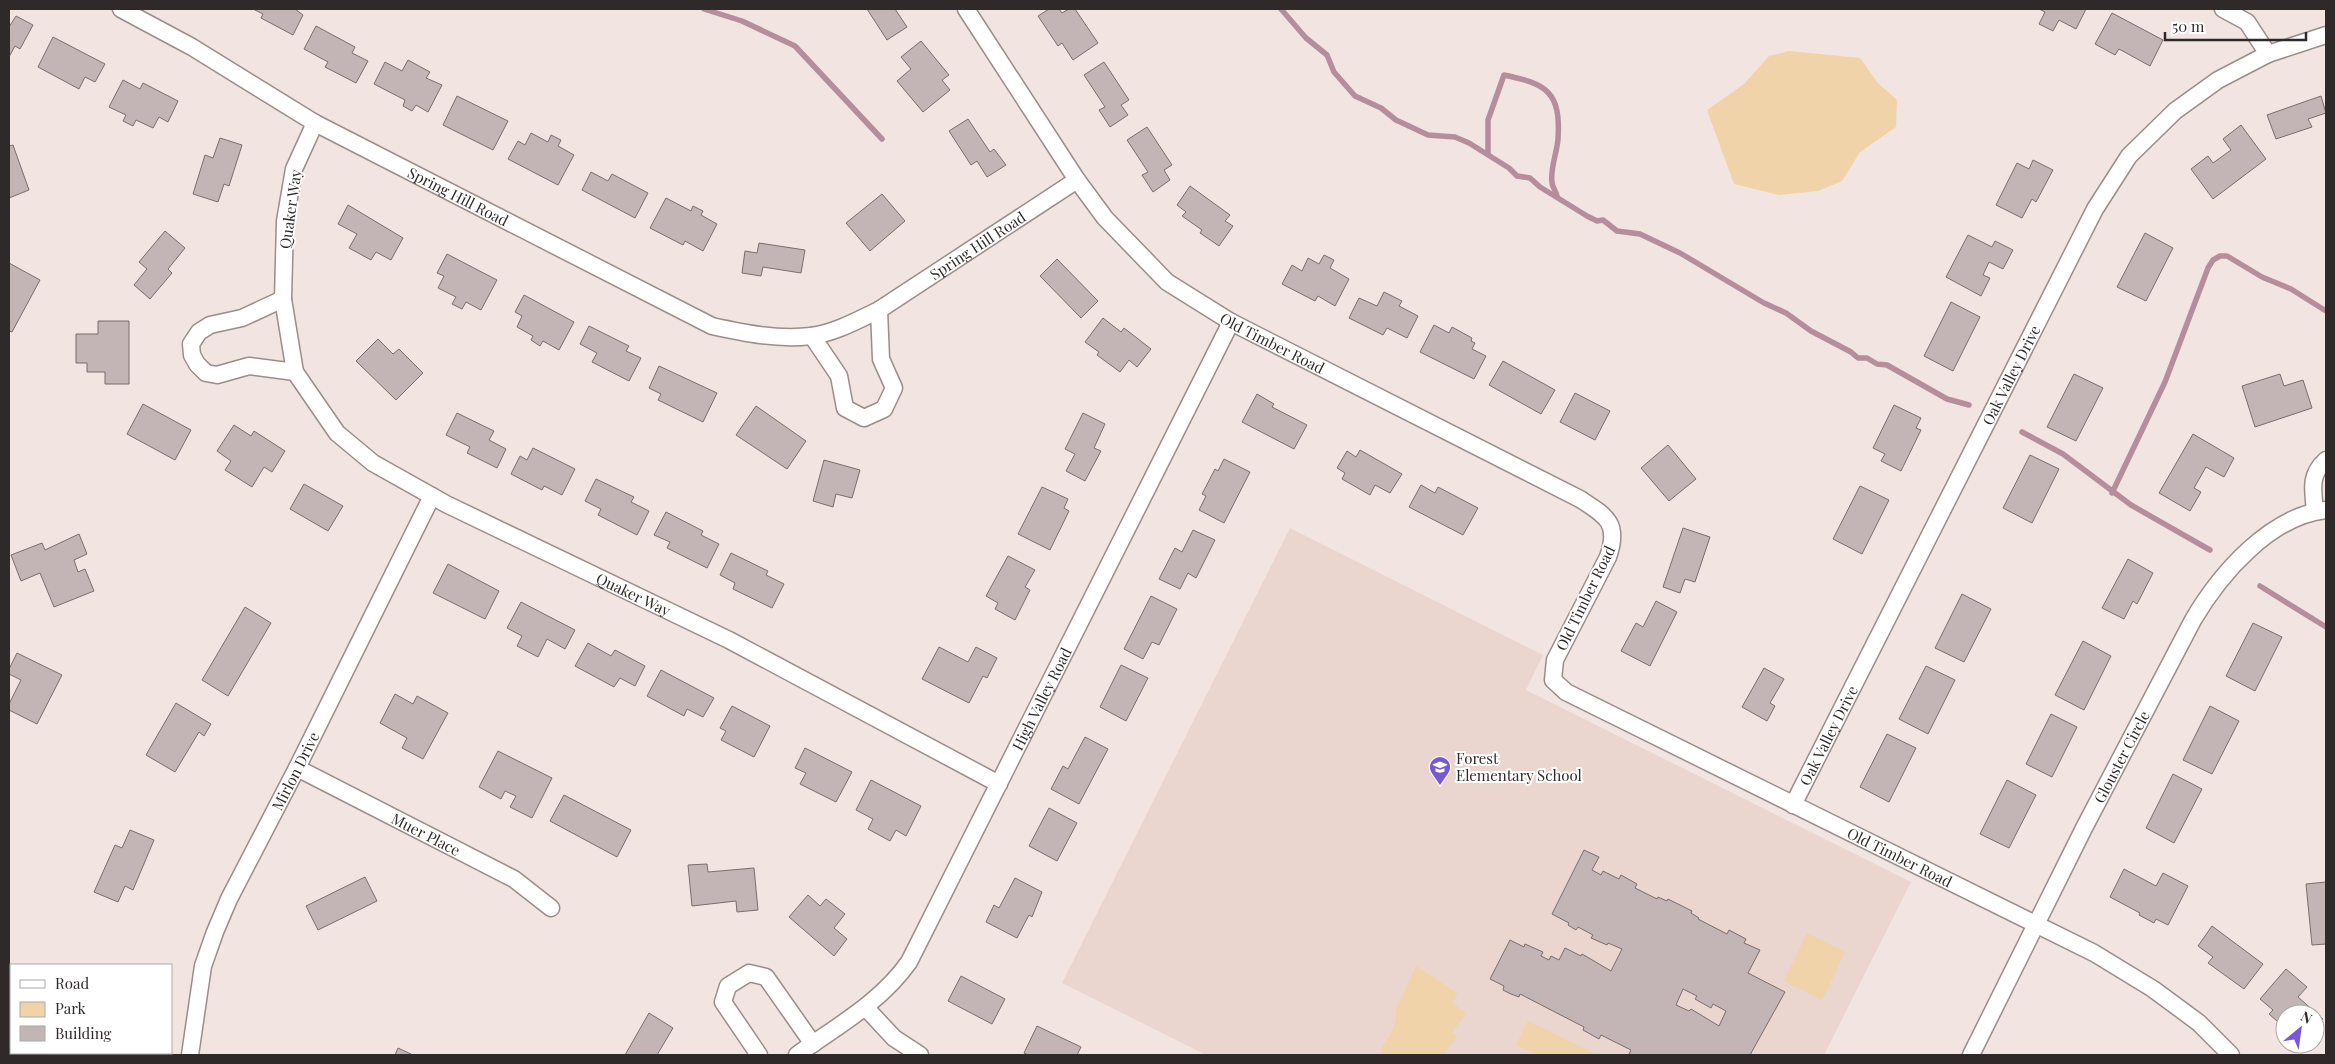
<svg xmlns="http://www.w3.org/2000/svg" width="2335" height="1064" viewBox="0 0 2335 1064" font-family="'Playfair Display',serif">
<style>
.built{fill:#ead5cf}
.green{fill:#f0d3a9}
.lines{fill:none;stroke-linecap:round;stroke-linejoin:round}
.stream{stroke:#b68d9c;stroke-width:5.5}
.building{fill:#c3b5b5;stroke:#7a6d6e;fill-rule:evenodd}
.minor-casing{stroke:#9a8d8a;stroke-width:19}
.minor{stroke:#fff;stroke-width:16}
.labels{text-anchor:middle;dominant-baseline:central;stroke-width:4;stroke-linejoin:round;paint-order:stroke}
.street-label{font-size:15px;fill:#2f2a29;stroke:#fff}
.poi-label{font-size:15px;fill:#2f2a29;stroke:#fff;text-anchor:start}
</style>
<rect width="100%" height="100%" fill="#f2e4e0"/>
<!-- built -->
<path class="built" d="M1290,528l253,127 -17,35 385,192 -87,173h-618l-144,-72z"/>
<!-- green -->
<g class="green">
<path d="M1789,51l71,7 18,25 19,17 -1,27 -36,25 -18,29 -24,10 -39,4 -45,-11 -27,-74 37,-26 25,-28z"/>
<path d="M1807,933l38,19 -23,48 -38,-19z"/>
<path d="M1416,966l42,28 -6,9 14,10 -14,20 5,4 -14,18h-61l-1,-8 9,-11 6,-16v-10z"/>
<path d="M1528,1021l67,33 -57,1 -22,-10z"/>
</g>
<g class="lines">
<!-- stream -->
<g class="stream">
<path d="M704,9l38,12 53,25 87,93"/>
<path d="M1281,9l25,29 21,17 7,17 21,24 26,12 15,12 32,15 27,2 14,6 40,25 8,8 13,2 10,9 47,29 10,5 6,-1 14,11 23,3 40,19 84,50 22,10 25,18 40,21 7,6h9l10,6 10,1 60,34 22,6"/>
<path d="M1488,154v-34l16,-45c43,9 57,17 54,64 -1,14 -8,29 -6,43 0,5 4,9 5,14"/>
<path d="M2022,432l41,22 68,51 79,45"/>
<path d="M2112,493l53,-111 43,-114 5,-8 7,-4h7l35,21 29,12 35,22"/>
<path d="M2260,586l66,41"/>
</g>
</g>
<!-- building -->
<g class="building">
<path d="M253,9h42l8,6 -10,20 -32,-17 2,-4z"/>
<path d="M867,9h28l12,18 -20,13z"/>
<path d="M1049,9h10l3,4 7,-4h6l23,34 -25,17 -11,-17 -4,3 -20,-30z"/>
<path d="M2039,9h47l-10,20 -17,-9 -6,11 -14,-7 6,-12z"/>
<path d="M2112,13l51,27 -13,26 -31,-17 -4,6 -20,-11z"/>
<path d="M16,16l17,9 -13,24 -5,-3 -6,11v-30z"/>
<path d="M316,26l39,21 -3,6 16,8 -12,22 -31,-16 3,-5 -24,-13z"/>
<path d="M53,37l52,27 -10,18 -10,-5 -6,12 -41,-22z"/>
<path d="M921,41l28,34 -7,5 8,10 -27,22 -26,-31 14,-12 -10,-12z"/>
<path d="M408,60l22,12 -4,6 16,7 -14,27 -12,-7 -4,6 -9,-5 2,-6 -31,-16 11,-22 17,9z"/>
<path d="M1104,62l25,38 -8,5 7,10 -18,12 -11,-17 6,-3 -21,-32z"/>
<path d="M123,80l17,9 3,-6 35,18 -10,21 -9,-5 -6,11 -17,-8 -3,6 -10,-5 3,-6 -17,-8z"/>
<path d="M457,96l51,25 -15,29 -50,-25z"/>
<path d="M2321,96l5,17 -18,6 4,8 -36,12 -9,-24z"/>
<path d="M968,119l22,33 4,-3 12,16 -19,12 -10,-16 -6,4 -22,-34z"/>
<path d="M2241,125l25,34 -53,40 -22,-30 17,-13 5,7 18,-13 -8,-11z"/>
<path d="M1147,127l25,38 -8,5 6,10 -17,12 -11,-17 6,-3 -21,-32z"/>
<path d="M531,133l17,9 3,-7 10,5 -3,6 16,9 -16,30 -50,-26 10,-18 7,4z"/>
<path d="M220,138l22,7 -13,41 -5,-2 -6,18 -25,-8 12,-39 8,3z"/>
<path d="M13,145l16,45 -20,8v-52z"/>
<path d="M2033,160l20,10 -17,32 -4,-3 -10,19 -26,-13 21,-42 12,6z"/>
<path d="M591,172l17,9 4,-7 36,19 -13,25 -53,-28z"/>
<path d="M1190,186l40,29 -5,6 8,5 -14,20 -19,-13 2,-3 -20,-14 4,-4 -9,-7z"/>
<path d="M882,194l23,27 -35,30 -24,-28z"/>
<path d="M666,198l25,13 2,-5 10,5 -2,4 16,9 -14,27 -18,-10 -2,4 -33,-17z"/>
<path d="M348,205l55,33 -12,22 -15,-8 -5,8 -22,-12 8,-14 -19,-10z"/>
<path d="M165,231l20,17 -17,21 4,4 -22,26 -16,-14 13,-16 -8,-7z"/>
<path d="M2145,233l28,15 -27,53 -29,-14z"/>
<path d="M1968,235l24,12 3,-6 18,9 -10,19 -14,-7 -6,13 7,3 -9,18 -35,-19z"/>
<path d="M759,243l46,7 -4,23 -38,-6 -2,9 -19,-3 3,-22 12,2z"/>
<path d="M447,254l50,26 -16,30 -15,-8 -4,7 -10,-5 4,-7 -18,-9 6,-12 -7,-3z"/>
<path d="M1324,255l10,5 -4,8 19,11 -14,27 -17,-10 -3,5 -33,-17 10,-19 10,6 6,-13 11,6z"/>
<path d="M1057,259l41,42 -17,17 -41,-42z"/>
<path d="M9,263l31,17 -28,52 -3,-1z"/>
<path d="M1384,292l18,9 -3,5 19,10 -11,22 -20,-10 -4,7 -34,-17 10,-20 18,8z"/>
<path d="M524,295l50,27 -15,28 -16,-9 -3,5 -9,-6 2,-4 -16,-9 5,-11 -7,-4z"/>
<path d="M1951,302l29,15 -27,54 -29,-15z"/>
<path d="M1103,318l18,14 3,-4 27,21 -14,18 -8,-7 -9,12 -23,-17 2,-3 -14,-10z"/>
<path d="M98,321h31v63h-24v-12h-18v-9h-11v-29h22z"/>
<path d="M1434,325l15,8 3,-6 20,11 -1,3 4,2 -3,6 14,7 -12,23 -54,-27z"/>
<path d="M589,326l40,20 -3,5 15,7 -12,23 -37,-19 5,-9 -17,-9z"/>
<path d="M378,339l15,15 6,-5 24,24 -27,27 -40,-39z"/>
<path d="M1503,361l52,29 -14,24 -52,-29z"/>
<path d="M659,366l58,27 -14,29 -45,-22 3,-6 -12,-6z"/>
<path d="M2074,374l29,14 -27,53 -29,-14z"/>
<path d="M2280,374l4,12 19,-6 9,28 -57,19 -13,-41z"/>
<path d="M1575,393l35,18 -15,29 -35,-18z"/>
<path d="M1257,394l17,10 -2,3 35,18 -13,24 -52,-27z"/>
<path d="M143,404l48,26 -16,30 -48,-26z"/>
<path d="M1894,405l27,13 -5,10 5,2 -20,41 -20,-10 4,-7 -12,-6z"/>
<path d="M756,406l50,35 -19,28 -51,-34z"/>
<path d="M457,413l37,18 -5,9 17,9 -9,19 -30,-15 3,-6 -24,-12z"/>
<path d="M1083,413l22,11 -11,24 7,3 -16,30 -19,-10 9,-17 -10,-5z"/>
<path d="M234,425l17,11 3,-5 31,20 -13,21 -8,-5 -12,20 -27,-17 6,-9 -14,-10z"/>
<path d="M2193,434l41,24 -10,19 -18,-10 -12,21 7,4 -11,19 -31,-18z"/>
<path d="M1668,445l28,34 -27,22 -28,-33z"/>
<path d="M533,448l42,21 -13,26 -18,-9 -2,4 -31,-16 9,-18 7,4z"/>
<path d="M1360,450l42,24 -12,19 -15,-8 -5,10 -28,-16 3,-6 -8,-5 10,-17 9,6z"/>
<path d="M2030,455l29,14 -27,54 -29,-15z"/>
<path d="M1224,459l26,13 -26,51 -25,-13 7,-14 -4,-2 13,-25 3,2z"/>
<path d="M824,460l36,10 -8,28 -16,-4 -3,13 -20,-6z"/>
<path d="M596,479l38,18 -3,5 18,9 -12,24 -39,-20 3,-6 -16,-8z"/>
<path d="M304,484l39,22 -15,25 -38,-22z"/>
<path d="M1421,485l14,8 3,-6 40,21 -15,27 -54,-28z"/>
<path d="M1860,486l29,14 -27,54 -29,-15z"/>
<path d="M1042,487l26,12 -4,9 5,3 -19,39 -32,-16z"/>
<path d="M666,512l37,19 -2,4 18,9 -12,24 -40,-20 3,-6 -16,-7z"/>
<path d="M1683,528l27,9 -15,45 -10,-3 -5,14 -17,-6z"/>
<path d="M1193,530l22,10 -19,38 -8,-5 -8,16 -21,-10 16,-31 7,4z"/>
<path d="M79,534l8,20 -13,6 4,12 7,-3 9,22 -40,16 -14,-34 -19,8 -10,-26 31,-12 3,7z"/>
<path d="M731,553l37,18 -2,4 18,9 -12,24 -39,-19 2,-6 -15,-8z"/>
<path d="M1008,556l27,14 -10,17 5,3 -15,30 -20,-11 3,-6 -12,-7z"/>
<path d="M2128,559l25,14 -16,31 -4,-3 -9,18 -22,-11z"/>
<path d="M448,564l51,27 -14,28 -52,-26z"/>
<path d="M1962,594l29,15 -27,53 -29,-14z"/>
<path d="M1151,596l26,13 -18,36 -7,-3 -9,17 -19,-10z"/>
<path d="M1656,601l21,11 -27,54 -29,-15 15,-28 7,4z"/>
<path d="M521,602l54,28 -10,19 -18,-10 -9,18 -21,-11 5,-10 -15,-8z"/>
<path d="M245,607l26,16 -43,73 -26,-16z"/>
<path d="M2253,623l29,14 -27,54 -29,-15z"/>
<path d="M2083,641l28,15 -27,54 -29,-15z"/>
<path d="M588,643l23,13 4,-6 30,16 -10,20 -15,-8 -6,9 -39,-21z"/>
<path d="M939,647l29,15 8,-15 21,11 -10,20 -4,-2 -14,27 -47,-24z"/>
<path d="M17,653l45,22 -25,49 -28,-14v-6l12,-24 -12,-6v-5z"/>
<path d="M1121,665l27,13 -22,43 -26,-14z"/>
<path d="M1926,666l29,14 -27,54 -29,-15z"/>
<path d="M1764,668l20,11 -14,24 5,3 -8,15 -25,-14z"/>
<path d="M661,670l53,28 -11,19 -16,-8 -3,7 -37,-20z"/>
<path d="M395,694l18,10 4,-8 31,17 -25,46 -21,-11 5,-10 -27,-15z"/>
<path d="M176,703l35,21 -7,12 -5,-4 -24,40 -29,-17z"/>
<path d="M732,706l38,20 -16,31 -33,-17 5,-9 -6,-3z"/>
<path d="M2210,706l29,15 -27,53 -29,-14z"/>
<path d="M2051,714l26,13 -25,50 -26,-13z"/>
<path d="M1887,734l29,14 -27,54 -29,-15z"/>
<path d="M1085,737l23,12 -29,55 -28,-15 12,-23 5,3z"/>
<path d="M805,748l47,24 -16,30 -36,-18 6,-11 -11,-5z"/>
<path d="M498,751l54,27 -20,40 -22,-11 6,-11 -11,-5 -4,8 -22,-12z"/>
<path d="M2173,774l29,15 -28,54 -28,-15z"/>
<path d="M871,780l50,26 -15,30 -10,-6 -6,11 -22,-12 5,-10 -17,-9z"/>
<path d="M2007,780l29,15 -27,53 -29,-14z"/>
<path d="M564,795l67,35 -14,27 -67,-36z"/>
<path d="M1049,808l28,15 -20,38 -28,-15z"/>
<path d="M130,830l24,10 -21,50 -8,-4 -7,16 -24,-10 21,-47 7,3z"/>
<path d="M1584,850l15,7 -7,13 9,5 2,-4 16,8 2,-4 16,9 -2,4 22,11 1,-2 9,4 1,-2 24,12 -1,2 8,5 -1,1 29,15 2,-4 17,9 -2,4 16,7 -12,23 37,19 -35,63h-118l-3,-1 2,-4 -30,-15 -2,4 -16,-9 1,-3 -64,-33 -1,3 -8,-3 -8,-4 1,-4 -14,-7 20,-39 14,7 1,-3 18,8 -2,4 8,4 2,-4 8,4 6,-12 16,8 1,-2 29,17 11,-22 -14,-6 -1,2 -16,-7 2,-3 -15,-8 -2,3 -8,-5 1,-2 -17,-9zM1683,989l14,7 -2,3 16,9 2,-4 13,7 -7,15 -28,-17 -2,2 -13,-6z"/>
<path d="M707,864l1,8 46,-4 4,42 -21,2 -1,-11 -44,5 -4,-41z"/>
<path d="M2124,869l32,17 7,-13 25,13 -20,39 -12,-6 -2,4 -15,-8 1,-2 -30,-16z"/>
<path d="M365,877l12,24 -59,29 -12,-24z"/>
<path d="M1015,878l27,14 -10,25 -3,-2 -12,23 -31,-16 8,-17 5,3z"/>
<path d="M2326,882v62l-14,1 -6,-61z"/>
<path d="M808,895l12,11 6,-7 19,15 -11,14 13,11 -13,17 -45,-39z"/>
<path d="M2212,926l51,38 -19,25 -36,-26 5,-6 -15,-11z"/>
<path d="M2286,969l21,18 -9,10 25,22 -8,9v-14h-30v14l-16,-14 4,-4 -13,-11z"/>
<path d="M961,976l44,23 -13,25 -44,-23z"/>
<path d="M649,1013l24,15 -16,27h-32z"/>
<path d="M1037,1026l44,21 -4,8h-49l-4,-2z"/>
<path d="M398,1048l15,7h-18z"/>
</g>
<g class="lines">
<!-- minor casing -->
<g class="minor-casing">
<g id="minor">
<path id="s1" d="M121,9l71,38 123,76 397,203c32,7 65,14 99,10 24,-3 47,-16 68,-26l198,-130"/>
<path id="s2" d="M966,9l111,171 28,38 62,64 64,40 349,177c26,17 40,24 28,58l-53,103 -2,20 13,12 528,261 59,36 46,34 32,32"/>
<path d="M2223,9l24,13 21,32"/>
<path id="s3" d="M315,123l-21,46 -9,52 -2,78 12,73 42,61 36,30 73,41 283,136 270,144"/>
<path d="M283,299l-41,19 -32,7 -11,7 -8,12 1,11 5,9 9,9 11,2 32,-9 46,6"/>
<path d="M812,336l27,40 6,32 19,10 20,-9 10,-21 -13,-29 -2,-49"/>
<path d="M2315,511c-2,-21 -6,-36 11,-51"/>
<path id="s4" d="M297,768l217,111 37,29"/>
<path id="s5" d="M1793,805l302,-596 34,-53 46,-45 43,-31 50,-26 58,-19"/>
<path d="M866,1008l28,30 26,17"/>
<path id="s6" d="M190,1055l13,-89 12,-34 14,-33 68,-131 135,-272"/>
<path d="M759,1055l-36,-53 5,-16 21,-13 17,4 47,67"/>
<path id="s7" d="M797,1055c40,-29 83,-52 112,-93l322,-640"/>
<path id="s8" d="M1971,1055l113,-227 109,-208c27,-46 77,-104 133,-110"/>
</g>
</g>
<!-- minor -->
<use href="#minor" class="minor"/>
</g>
<!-- icons -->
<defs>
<g id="school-pin" transform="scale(1.125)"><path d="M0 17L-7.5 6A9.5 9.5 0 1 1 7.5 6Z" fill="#7759d3" stroke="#fff"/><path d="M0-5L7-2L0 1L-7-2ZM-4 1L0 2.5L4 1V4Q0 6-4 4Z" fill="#fff"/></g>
</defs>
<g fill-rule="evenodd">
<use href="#school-pin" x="1440" y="767"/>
</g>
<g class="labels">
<!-- street labels -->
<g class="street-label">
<text stroke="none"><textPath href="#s1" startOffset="386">Spring Hill Road</textPath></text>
<text transform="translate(290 209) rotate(-82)">Quaker Way</text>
<text stroke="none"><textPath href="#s1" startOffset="962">Spring Hill Road</textPath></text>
<text stroke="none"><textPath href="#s2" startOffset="462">Old Timber Road</textPath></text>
<text stroke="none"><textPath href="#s5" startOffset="482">Oak Valley Drive</textPath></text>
<text stroke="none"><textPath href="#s3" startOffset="668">Quaker Way</textPath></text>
<text transform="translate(1585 598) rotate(-64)">Old Timber Road</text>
<text stroke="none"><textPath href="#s7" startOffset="441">High Valley Road</textPath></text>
<text stroke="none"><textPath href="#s5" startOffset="78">Oak Valley Drive</textPath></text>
<text stroke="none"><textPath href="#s8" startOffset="334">Glouster Circle</textPath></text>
<text stroke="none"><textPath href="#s6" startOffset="306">Mirlon Drive</textPath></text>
<text stroke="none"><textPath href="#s4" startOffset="145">Muer Place</textPath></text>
<text stroke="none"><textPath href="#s2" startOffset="1406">Old Timber Road</textPath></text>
</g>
<!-- poi labels -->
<g class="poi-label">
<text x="1456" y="758">Forest<tspan x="1456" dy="17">Elementary School</tspan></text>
</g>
</g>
<!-- border -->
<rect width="2335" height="1064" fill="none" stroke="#2f2a29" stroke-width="20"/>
<!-- legend -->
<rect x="10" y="964" width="162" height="90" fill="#ffffff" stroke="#acaaa9"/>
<rect x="20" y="980" width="25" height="8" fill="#ffffff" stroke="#acaaa9"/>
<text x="55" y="989" font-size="15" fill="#2f2a29">Road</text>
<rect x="20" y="1002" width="25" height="15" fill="#f0d3a9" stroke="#acaaa9"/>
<text x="55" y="1014" font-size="15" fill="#2f2a29">Park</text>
<rect x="20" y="1026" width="25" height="15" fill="#c3b5b5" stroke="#acaaa9"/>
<text x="55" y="1039" font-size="15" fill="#2f2a29">Building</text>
<!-- north arrow -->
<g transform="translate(2300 1029) rotate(29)"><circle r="24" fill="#ffffff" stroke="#acaaa9"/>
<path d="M0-4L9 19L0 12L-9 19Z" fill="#7759d3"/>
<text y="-8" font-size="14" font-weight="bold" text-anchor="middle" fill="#2f2a29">N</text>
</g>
<!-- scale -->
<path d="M2165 32v8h141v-8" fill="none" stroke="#2f2a29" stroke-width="2.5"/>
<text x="2172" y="32" font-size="15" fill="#2f2a29" stroke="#ffffff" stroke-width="4" paint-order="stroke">50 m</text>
</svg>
